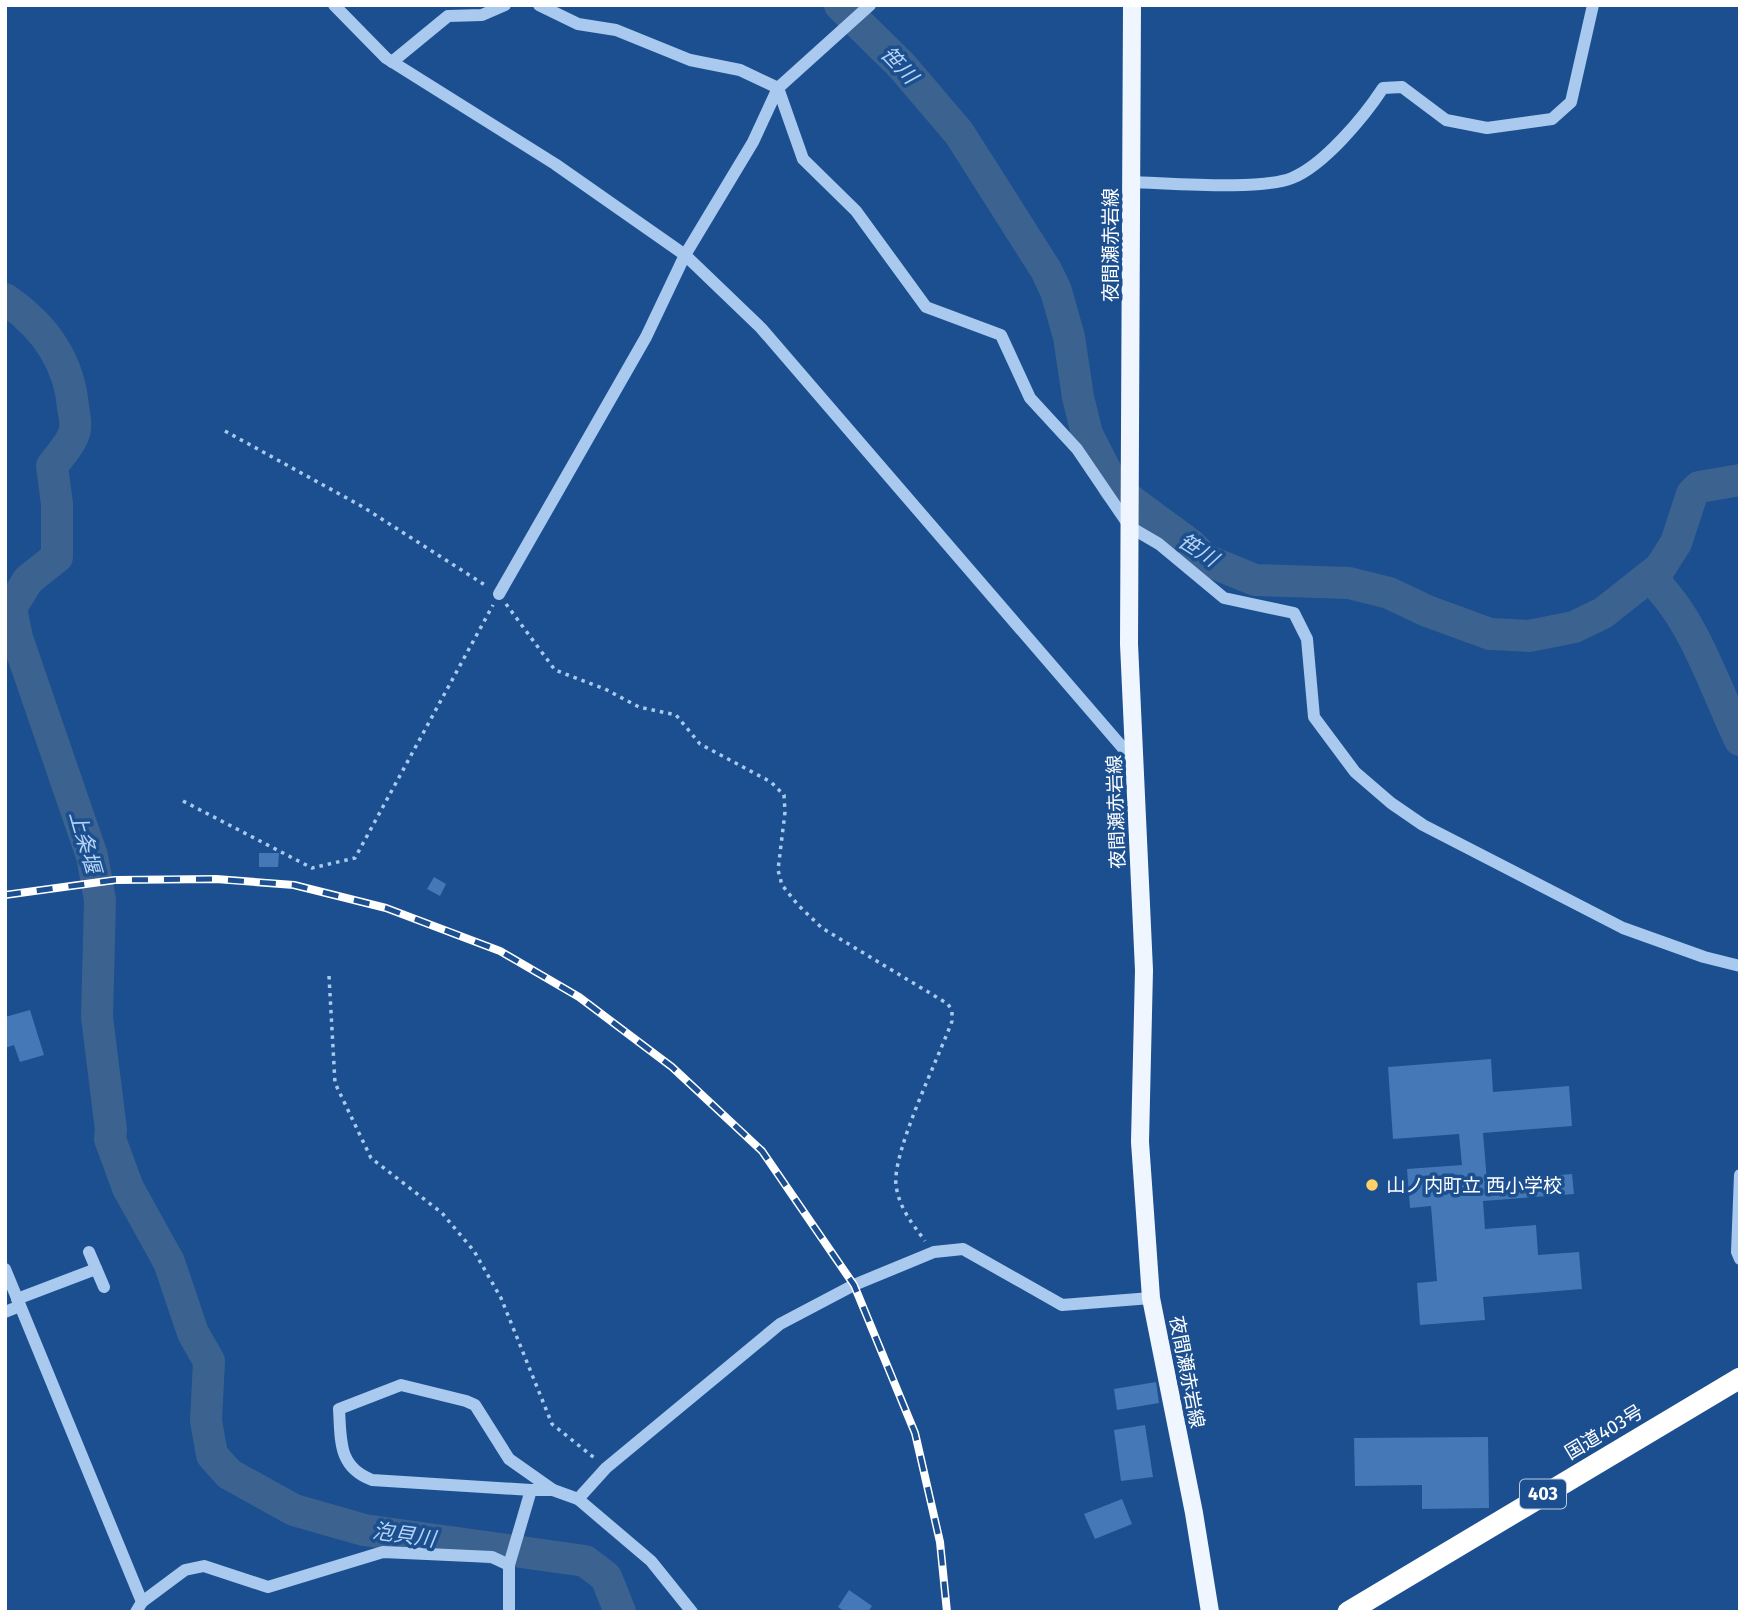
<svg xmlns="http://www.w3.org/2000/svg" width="1745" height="1617" viewBox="0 0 1745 1617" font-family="'Fira Sans','Noto Sans JP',sans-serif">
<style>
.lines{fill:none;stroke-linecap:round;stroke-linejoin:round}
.river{stroke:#3c6290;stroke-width:32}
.building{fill:#4478b7}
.path{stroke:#a9c9ee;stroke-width:3.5;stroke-dasharray:3.5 5;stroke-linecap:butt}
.minor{stroke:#a9c9ee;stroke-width:12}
.major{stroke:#f0f6ff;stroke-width:18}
.highway{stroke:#fff;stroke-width:21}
.rail-casing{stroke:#fff;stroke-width:8}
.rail{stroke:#1b4f8f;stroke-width:5;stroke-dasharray:16;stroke-linecap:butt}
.poi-dot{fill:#ffd166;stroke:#1b4f8f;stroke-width:2.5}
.labels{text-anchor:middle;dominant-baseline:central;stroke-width:7;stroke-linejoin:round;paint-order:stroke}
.shield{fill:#1b4f8f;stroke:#bbcadd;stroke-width:2}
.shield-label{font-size:18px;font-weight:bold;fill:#fff}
.street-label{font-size:19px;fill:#fff;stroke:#1b4f8f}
.poi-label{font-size:19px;fill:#fff;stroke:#1b4f8f;text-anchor:start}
.water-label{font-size:21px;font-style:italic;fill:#b5d3f5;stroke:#1b4f8f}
</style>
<rect width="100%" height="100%" fill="#1b4f8f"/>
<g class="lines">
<!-- river -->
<g class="river">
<path d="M840,5l61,60 58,68 87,137 10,21 13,46 9,60 9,37 28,55 76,56 15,15 49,20 94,3 40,10 38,18 63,23 39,2 45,-9 29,-14 57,-45 16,-25 16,-49 7,-7 41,-7"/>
<path d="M5,299c38,26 64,61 68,108 1,6 3,15 2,22 -2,13 -15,26 -23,37l5,38v53l-29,23 -17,28 6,30 75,218 8,44 -3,117 14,113 -1,9 18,49 41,74 24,71 16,28 -3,60 6,34 17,19 65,36 70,20 221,31 21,16 14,35"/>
<path d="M1650,578c43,38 65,110 90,162"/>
</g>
</g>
<!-- building -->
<g class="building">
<path d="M259,853h20l-1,14h-19z"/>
<path d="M434,877l12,7 -6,12 -13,-7z"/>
<path d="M30,1010l14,45 -24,7 -6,-17 -9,3v-31z"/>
<path d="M1491,1059l2,33 76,-6 3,40 -89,7 4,48 85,-7 2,20 -91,7 2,28 51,-4 2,30 41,-3 3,37 -99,8 2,23 -65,5 -3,-42 20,-2 -6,-75 -21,2 -3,-39 55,-4 -3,-31 -66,5 -5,-72z"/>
<path d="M1156,1382l3,21 -42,7 -3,-21z"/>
<path d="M1145,1425l8,52 -32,4 -7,-51z"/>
<path d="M1488,1437l1,71 -67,1v-24l-67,1 -1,-48z"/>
<path d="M1122,1499l10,25 -37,15 -11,-25z"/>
<path d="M849,1590l23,16 -4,6h-23l-7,-5z"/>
</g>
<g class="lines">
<!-- path -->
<g class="path">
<path d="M225,431l138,76 125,80"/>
<path d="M506,604l49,66 50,19 34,18 37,8 24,29 71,38 13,13 1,17 -7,58 4,15 16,20 24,23 126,76 4,7v10c-13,36 -60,131 -56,164 3,23 16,38 29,56"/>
<path d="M183,801l129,67 43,-10 138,-253"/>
<path d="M329,976l6,107 36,75 71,55 32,38 27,47 51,126 45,36"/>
</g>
<!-- minor -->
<g class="minor">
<path d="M334,5l52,53 169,106 130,91 76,73 374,434"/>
<path d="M539,5l39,19 38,6 74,30 50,10 38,18 25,71 53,52 70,96 75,28 29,63 47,51 53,78 29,17 65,54 70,15 13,26 7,78 41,55 36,31 32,22 200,103 81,29 36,9"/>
<path d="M392,62l56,-46 34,-1 23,-10"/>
<path d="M1131,182c39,1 129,9 161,-4 32,-13 72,-61 91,-90l19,-1 44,33 41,8 65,-9 19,-17 22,-97"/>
<path d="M499,594l147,-257 39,-82 68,-113 25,-54 92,-83"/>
<path d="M1740,1175l-3,77 3,7"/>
<path d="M89,1252l15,35"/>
<path d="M5,1269l137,333 -6,10"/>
<path d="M17,1299l79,-30"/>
<path d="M5,1312l15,-6"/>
<path d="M531,1490l-159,-10c-34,-13 -31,-39 -33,-71l62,-24 65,16 9,4 34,54 44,31"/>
<path d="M578,1499l28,-31 174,-144 74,-39 80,-33 29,-3 99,56 89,-7"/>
<path d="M142,1602l43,-32 19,-4 64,21 115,-35 109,5 17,8"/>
<path d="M509,1612v-47l22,-75h22l25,9 73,62 41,51"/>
</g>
<!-- major -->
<path class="major" d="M1132,5l-3,639 15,326 -4,172 11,156 43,215 16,99"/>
<!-- highway -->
<path class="highway" d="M1348,1612l392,-234"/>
<!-- rail casing -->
<g class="rail-casing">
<path id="rail" d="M5,895l110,-15 101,-1 78,6 92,23 114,43 79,46 93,70 90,84 92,134 61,148 25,109 7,70"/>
</g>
<!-- rail -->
<use href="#rail" class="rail"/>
</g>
<!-- markers -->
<circle class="poi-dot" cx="1372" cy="1185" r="7"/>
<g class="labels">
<!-- shield labels -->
<rect class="shield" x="1520" y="1479.5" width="46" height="29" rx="5"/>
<g class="shield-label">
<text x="1543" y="1494">403</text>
</g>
<!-- street labels -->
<g class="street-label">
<text transform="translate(1110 245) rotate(-90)">夜間瀬赤岩線</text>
<text transform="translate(1116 812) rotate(-92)">夜間瀬赤岩線</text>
<text transform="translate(1187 1372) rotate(79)">夜間瀬赤岩線</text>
<text transform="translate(1604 1432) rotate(-31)">国道403号</text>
</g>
<!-- poi labels -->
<g class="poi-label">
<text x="1386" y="1185">山ノ内町立 西小学校</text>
</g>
<!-- water labels -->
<g class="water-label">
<text transform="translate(899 65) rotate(47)">笹川</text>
<text transform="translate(1198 550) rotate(33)">笹川</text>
<text transform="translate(85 842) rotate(74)">上条堰</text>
<text transform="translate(404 1535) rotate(8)">泡貝川</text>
</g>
</g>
<!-- border -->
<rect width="1745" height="1617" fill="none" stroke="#ffffff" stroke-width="14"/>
</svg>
